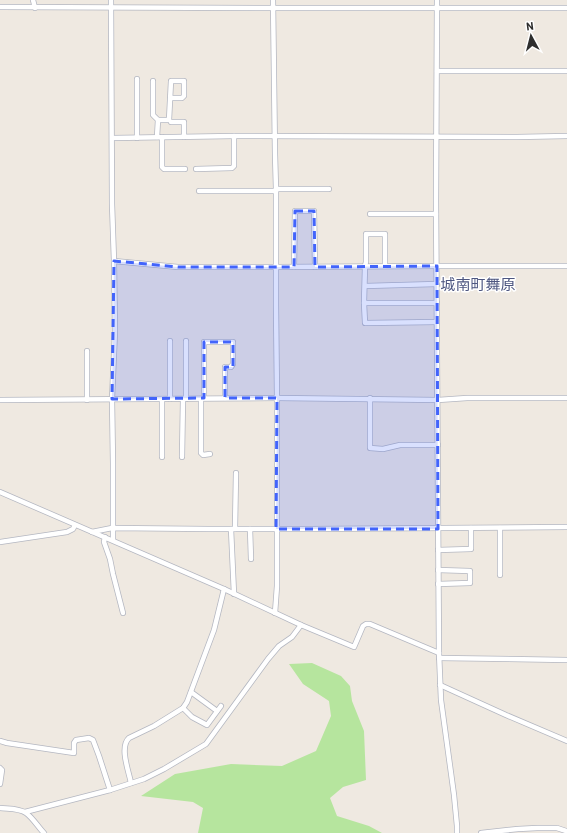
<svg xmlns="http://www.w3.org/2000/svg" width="567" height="833" viewBox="0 0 567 833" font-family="Barlow,'Noto Sans JP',sans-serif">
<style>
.green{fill:#b6e59e}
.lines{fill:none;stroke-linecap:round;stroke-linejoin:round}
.minor-casing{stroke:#b4b7c1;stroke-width:6}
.minor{stroke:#fff;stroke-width:4.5}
.marked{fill:#4264fb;fill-opacity:0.2;stroke:#4264fb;stroke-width:3;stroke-dasharray:8 5;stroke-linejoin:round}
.labels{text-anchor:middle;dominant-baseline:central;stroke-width:3;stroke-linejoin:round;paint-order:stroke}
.quarter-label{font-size:15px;fill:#4d5680;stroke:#fff}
</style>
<rect width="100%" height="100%" fill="#efe9e1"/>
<!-- green -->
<path class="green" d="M312,663l29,13 9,10 2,15 12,30 2,49 -23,7 -13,11 7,18 32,10 13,7h-184l5,-25 -10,-6 -52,-6 34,-22 56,-10 51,2 34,-15 15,-35 -2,-15 -26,-17 -14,-20z"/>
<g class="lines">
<!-- minor casing -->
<g class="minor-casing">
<g id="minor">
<path d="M33,0l2,8"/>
<path d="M111,0l1,204 2,57 1,70 -3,68 1,65v76"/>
<path d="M273,0l2,154 1,35v116l1,93v188l-2,27"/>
<path d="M437,0l-1,201 3,452 2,47 13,95 3,31v7"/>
<path d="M0,7l273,1h294"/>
<path d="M437,71h130"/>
<path d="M137,79v59"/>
<path d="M153,81v34l5,5 -1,17"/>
<path d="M158,120h11l2,-39h13v15l-2,2h-12"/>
<path d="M171,122h13v15"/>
<path d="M162,137v30l2,2h21"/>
<path d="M113,138l121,-2 283,1 50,-1"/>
<path d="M196,169l36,-1 2,-2v-30"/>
<path d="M276,189h53"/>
<path d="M199,191h77"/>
<path d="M370,214h66"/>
<path d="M114,261l64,6h98l161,-1h130"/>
<path d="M385,266v-32h-19v28l-1,4 -1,37 1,20 72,-1"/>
<path d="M294,267l1,-56h19l1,56"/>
<path d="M365,286l72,-2"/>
<path d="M364,303h73"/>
<path d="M186,341v58"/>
<path d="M204,398v-56h29v22l-2,3h-6v31"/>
<path d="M370,398v50l13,1 17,-4h38"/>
<path d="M170,399v-58"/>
<path d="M201,399v54l2,2 7,-1"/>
<path d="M0,400l277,-2 161,2 29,-2h100"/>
<path d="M87,400v-49"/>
<path d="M162,457v-58"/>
<path d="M182,457l1,-58"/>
<path d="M0,492l224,97 77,36 53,22 9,-21 3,-2h4l69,29"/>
<path d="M500,528v47"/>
<path d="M231,529l3,65"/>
<path d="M235,529l1,-56"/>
<path d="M250,529l1,30"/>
<path d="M92,532l20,-4 96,1h102l257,-2"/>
<path d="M105,537l-1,5 6,17 3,15 10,39"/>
<path d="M0,542l67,-10 6,-3 2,-4"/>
<path d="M438,550l33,-1v-21"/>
<path d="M438,570l32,1v12l-32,1"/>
<path d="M439,658l128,2"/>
<path d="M440,685l66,30 61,26"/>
<path d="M191,692l26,19"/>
<path d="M183,708l9,9 15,8 14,-19"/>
<path d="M0,741l7,2 67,10v-10l2,-3 13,-2 4,2 6,16 11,34"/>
<path d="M0,768l2,2 -2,14"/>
<path d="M131,783c-2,-11 -12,-36 -2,-45l25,-12 29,-18 4,-6 27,-72 10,-41"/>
<path d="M0,808c8,1 19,0 26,5 7,5 12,14 18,20"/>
<path d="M25,812l85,-22 34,-11 20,-10 42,-25 62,-85 11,-13 13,-9 9,-12"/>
<path d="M481,833l37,-4 19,-1h20l9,3"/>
</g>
</g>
<!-- minor -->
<use href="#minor" class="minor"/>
</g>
<!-- marked area -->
<path class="marked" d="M295,211h19l1,56 122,-1 1,263h-162l1,-131h-52v-31h8v-25h-29v56l-92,1 2,-138 64,6h116z"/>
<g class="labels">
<!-- quarter labels -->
<g class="quarter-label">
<text x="478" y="284">城南町舞原</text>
</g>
</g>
<!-- north arrow -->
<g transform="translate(531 36) rotate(353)" stroke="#ffffff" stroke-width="3" paint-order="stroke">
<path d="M0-3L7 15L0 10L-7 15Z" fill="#2e2e2e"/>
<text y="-6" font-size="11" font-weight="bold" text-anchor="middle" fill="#2e2e2e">N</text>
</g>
</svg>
